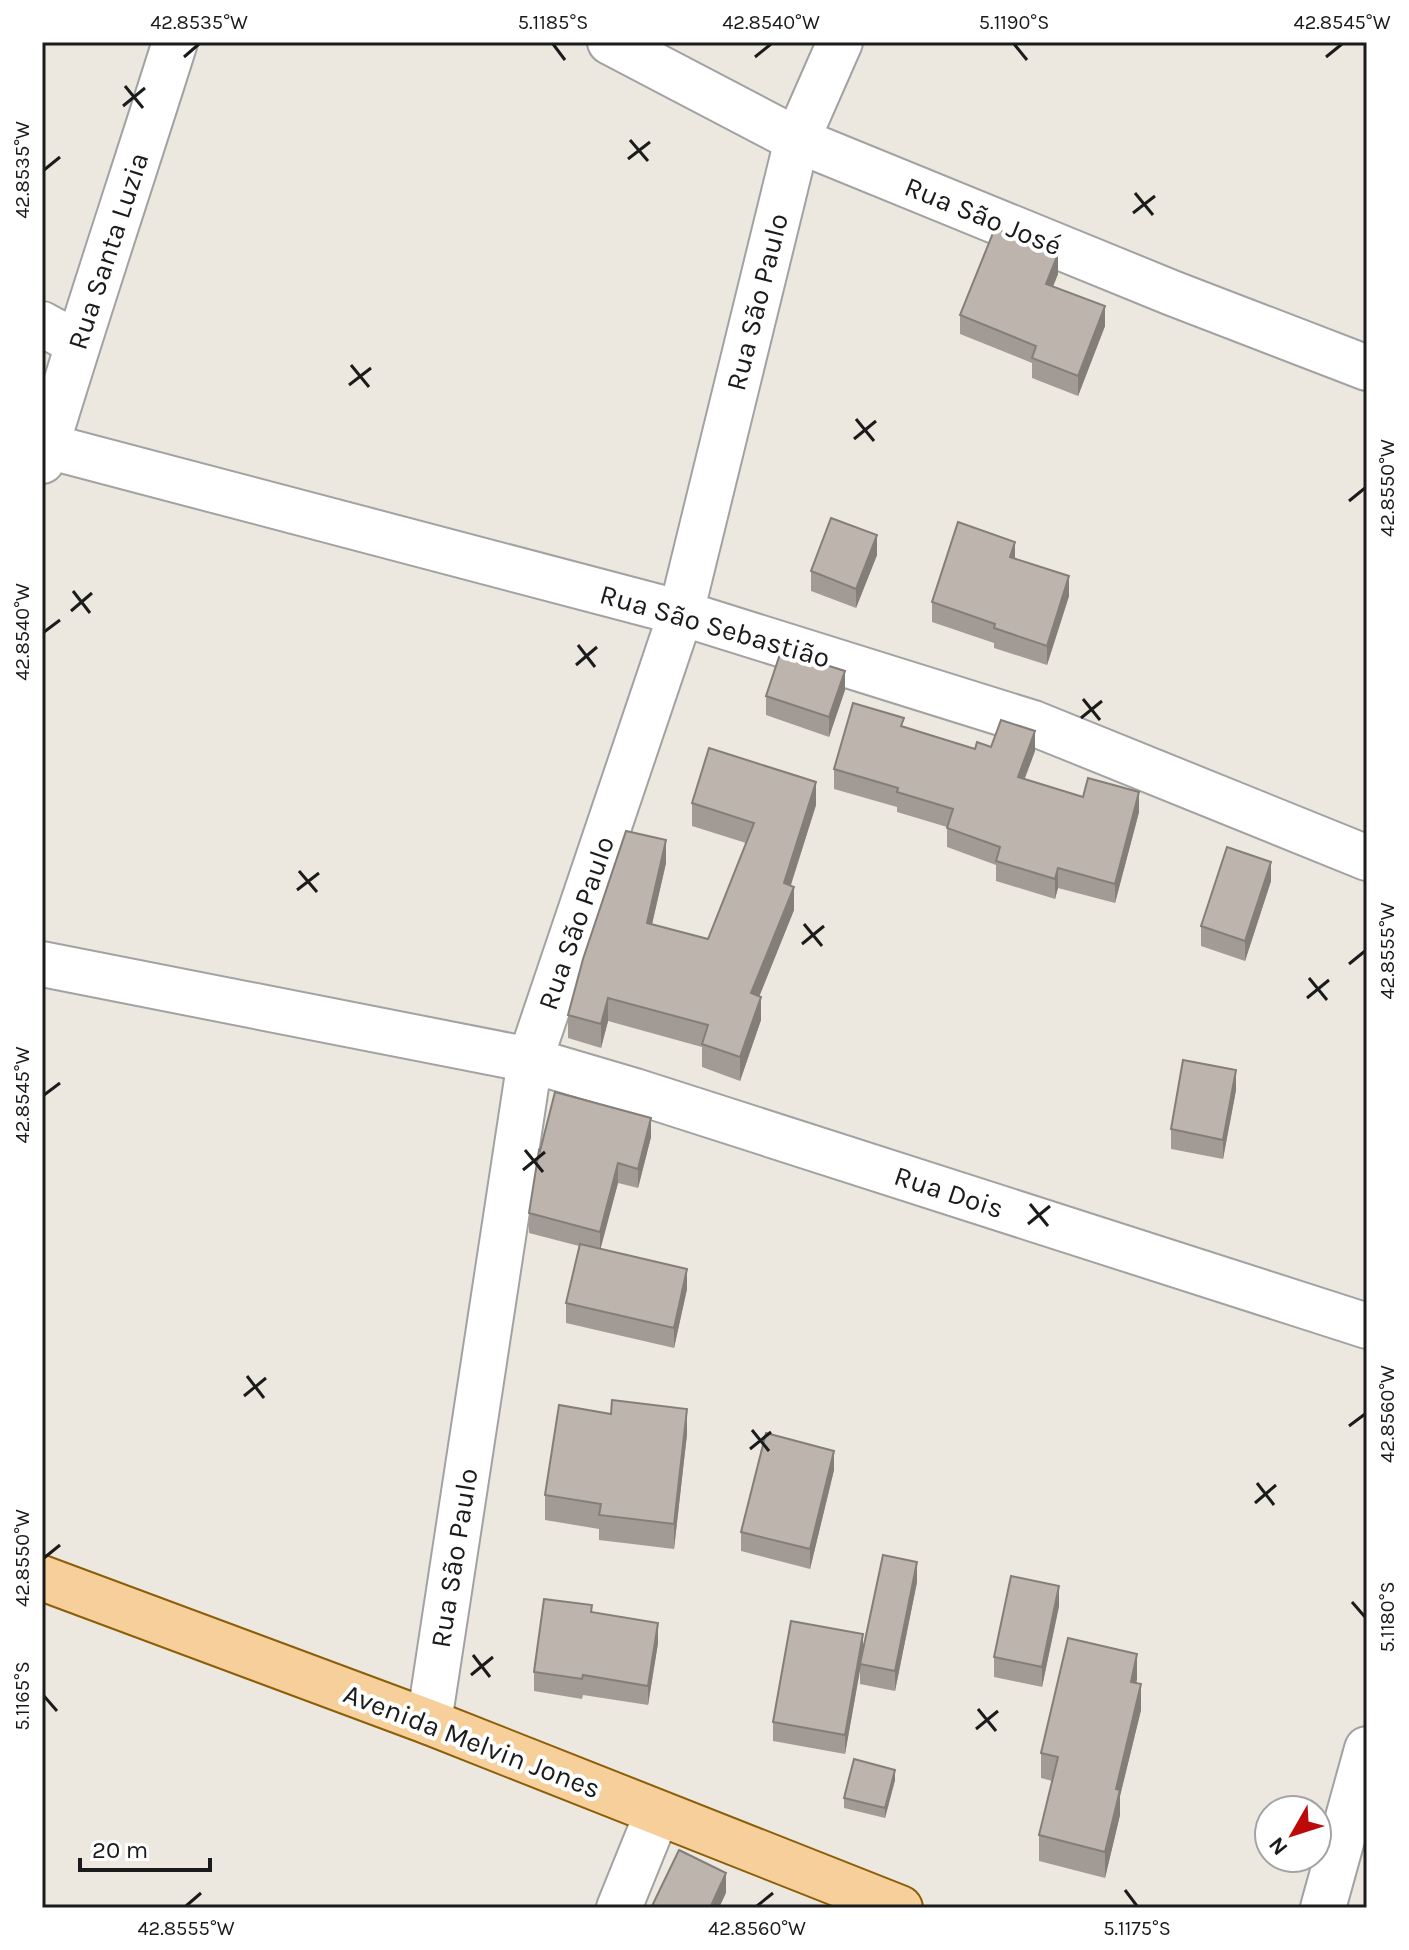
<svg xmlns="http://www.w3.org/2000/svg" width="1409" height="1950" viewBox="0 0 1409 1950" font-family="Karla,sans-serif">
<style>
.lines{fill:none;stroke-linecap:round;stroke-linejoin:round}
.minor-casing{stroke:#a2a2a2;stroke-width:48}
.major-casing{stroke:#8b5e07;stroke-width:48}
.minor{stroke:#fff;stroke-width:44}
.major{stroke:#f7cf9a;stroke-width:44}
.wall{fill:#a29b95}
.shaded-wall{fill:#847e79}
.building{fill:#bcb4ad;stroke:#847e79;stroke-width:2}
.ticks{fill:none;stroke:#1b1b1b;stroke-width:3}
.labels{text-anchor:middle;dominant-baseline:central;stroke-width:8;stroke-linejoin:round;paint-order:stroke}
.street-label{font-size:28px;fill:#1b1b1b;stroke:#fff}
.neatline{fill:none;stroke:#1b1b1b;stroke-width:3}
.ticks-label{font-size:20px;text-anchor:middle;fill:#1b1b1b}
</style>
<rect width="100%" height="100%" fill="#ece8e0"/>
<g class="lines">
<!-- minor casing -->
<g class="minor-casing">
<g id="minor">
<path d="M610,42l187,98 375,153 195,75"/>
<path d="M42,324l35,19"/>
<path d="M47,446l634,167 352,110 334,135"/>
<path d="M42,461c42,-140 89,-279 133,-419"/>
<path d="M42,964l488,96 105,31 732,235"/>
<path d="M429,1722l101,-662 151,-447 116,-473 43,-98"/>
<path d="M619,1908l38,-94"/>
<path d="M1323,1908l44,-159"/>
</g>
</g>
<!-- major casing -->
<g class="major-casing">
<path id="major" d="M42,1578l387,144 471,186"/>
</g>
<!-- minor -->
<use href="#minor" class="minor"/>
<!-- major -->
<use href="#major" class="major"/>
</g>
<!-- wall -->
<g class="wall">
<path d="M1058,274l-5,12 52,40 -27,70 -46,-18v-15l-72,-29v-19z"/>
<path d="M877,555l-21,53 -45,-17v-20z"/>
<path d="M1015,559l54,37 -22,69 -53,-17v-5l-62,-21v-20z"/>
<path d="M845,690l-16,47 -63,-22v-19z"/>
<path d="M904,727l71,22 16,-2 44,4 -11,28 59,18 56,15 -24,91 -57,-15 -3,11 -59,-18v-16l-49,-18v-20l-50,-15v-5l-63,-18v-20z"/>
<path d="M692,803l124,2 -25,80 3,25 -35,86 2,24 -21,61 -38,-14v-20l-94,-26 -7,27 -33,-10v-23l98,-152 -14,61 56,15 38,-96 -54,-17z"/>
<path d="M1271,881l-26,80 -44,-15v-20z"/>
<path d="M1236,1090l-13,69 -52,-10v-20z"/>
<path d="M651,1137l-13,51 -20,-5 -18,66 87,40 -13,59 -108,-25v-20l13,-57 -50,-13v-20z"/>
<path d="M687,1434l-13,115 -75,-9v-11l-54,-9v-25z"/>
<path d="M834,1470l-24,99 -69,-18v-19z"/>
<path d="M917,1582l-22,109 -35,-7v-16l-15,86 -72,-13v-19l90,-71z"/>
<path d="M1059,1606l-17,81 -48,-10v-20z"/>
<path d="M592,1612l66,31 -10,62 -65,-10 -1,4 -48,-8v-19z"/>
<path d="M1137,1679l-1,4 5,27 -21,86v19l-15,63 -66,-17v-26l13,-54 -11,-3v-25z"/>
<path d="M895,1780l-10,38 -41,-10v-10z"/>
</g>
<!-- shaded-wall -->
<g class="shaded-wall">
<path d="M1058,254v20l-12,30v-20z"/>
<path d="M1105,306v20l-27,70v-20z"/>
<path d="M877,535v20l-21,53v-19z"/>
<path d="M1015,542v19l-5,-4z"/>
<path d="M1069,576v20l-22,69v-19z"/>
<path d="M845,671v19l-16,47v-20z"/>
<path d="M1035,731v20l-17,46v-20z"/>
<path d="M816,782v23l-32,101v-23z"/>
<path d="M1139,792v20l-24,91v-19z"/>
<path d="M666,840v23l-19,83v-23z"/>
<path d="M1271,862v19l-26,80v-20z"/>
<path d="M1058,868v20l-3,11v-20z"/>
<path d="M794,887v23l-43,107v-24z"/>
<path d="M761,997v23l-21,61v-24z"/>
<path d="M608,998v23l-7,27v-24z"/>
<path d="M1236,1070v20l-13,69v-19z"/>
<path d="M651,1118v19l-13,51v-19z"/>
<path d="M618,1163v20l-18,68v-19z"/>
<path d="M687,1269v20l-13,59v-20z"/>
<path d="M687,1409v25l-13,115v-25z"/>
<path d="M834,1451v19l-24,99v-20z"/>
<path d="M917,1562v20l-22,109v-20z"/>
<path d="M1059,1586v20l-17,81v-20z"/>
<path d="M658,1623v20l-10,62v-19z"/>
<path d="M863,1634v20l-18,100v-19z"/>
<path d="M1137,1654v25l-6,28v-25z"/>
<path d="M1141,1684v26l-21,86v19l-15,63v-26l11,-63z"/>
<path d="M895,1770v10l-10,38v-10z"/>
<path d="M726,1873v20l-7,15h-9z"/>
</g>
<!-- building -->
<g class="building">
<path d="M995,228l63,26 -12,30 59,22 -27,70 -46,-18 4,-12 -76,-31z"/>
<path d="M831,518l46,17 -21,54 -45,-18z"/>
<path d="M958,522l57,20 -5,15 59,19 -22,70 -53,-18 1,-4 -63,-22z"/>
<path d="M781,651l64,20 -16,46 -63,-21z"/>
<path d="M853,703l51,15 -3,8 74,23 2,-7 14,5 10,-27 34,11 -17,46 65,20 5,-19 51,14 -24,92 -57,-16 -3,11 -59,-18 4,-14 -53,-19 6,-19 -56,-17 1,-4 -64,-19z"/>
<path d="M709,748l107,34 -32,101 10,4 -43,106 10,4 -21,60 -38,-13 6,-19 -100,-27 -7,26 -33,-9 15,-56 43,-128 40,9 -19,83 61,16 46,-116 -62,-20z"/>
<path d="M1227,847l44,15 -26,79 -44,-15z"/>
<path d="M1183,1060l53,10 -13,70 -52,-11z"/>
<path d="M555,1092l96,26 -13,51 -20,-6 -18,69 -71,-19 10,-63 1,1z"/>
<path d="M580,1244l107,25 -13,59 -108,-25z"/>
<path d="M612,1400l75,9 -13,115 -75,-9 2,-11 -56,-9 14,-90 52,9z"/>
<path d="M766,1433l68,18 -24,98 -69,-17z"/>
<path d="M883,1555l34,7 -22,109 -35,-7z"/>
<path d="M1011,1576l48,10 -17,81 -48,-10z"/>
<path d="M544,1599l48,6 -1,7 67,11 -10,63 -65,-11 -1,4 -48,-7z"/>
<path d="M791,1621l72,13 -18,101 -72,-13z"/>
<path d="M1068,1638l69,16 -6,28 10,2 -25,105 4,1 -15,62 -66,-17 19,-78 -17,-4z"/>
<path d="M854,1759l41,11 -10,38 -41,-10z"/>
<path d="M679,1850l47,23 -16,35h-59z"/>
</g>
<!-- ticks -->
<path class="ticks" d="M553,44l12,16M1014,44l13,16M184,57l15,-13M755,57l16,-13M1326,57l16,-13M125,86l18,22M123,106l22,-18M630,140l18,21M628,159l22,-17M44,170l16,-13M1135,193l18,22M1133,213l22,-17M351,365l18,22M349,385l22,-17M856,419l18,22M854,439l22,-18M1349,501l16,-13M73,591l17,22M71,611l21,-18M44,632l16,-12M578,645l17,22M576,665l21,-18M1083,699l17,21M1081,718l21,-17M299,871l18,21M297,890l22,-17M804,924l18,22M802,944l22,-18M1349,964l16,-13M1309,978l18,22M1307,998l22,-18M44,1095l16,-12M525,1150l18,22M523,1170l22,-18M1030,1204l18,22M1028,1224l22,-18M247,1376l17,22M244,1396l22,-18M1349,1426l16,-12M752,1430l17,21M750,1449l21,-17M1257,1483l17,22M1255,1503l21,-18M44,1558l16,-13M1352,1602l13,15M473,1655l17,22M471,1675l22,-18M44,1696l13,15M978,1709l18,22M976,1729l22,-18M1125,1890l12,16M186,1906l15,-13M757,1906l16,-13"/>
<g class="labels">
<!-- street labels -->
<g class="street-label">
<text transform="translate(983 216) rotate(22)">Rua São José</text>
<text transform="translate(108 251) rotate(-72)">Rua Santa Luzia</text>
<text transform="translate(757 302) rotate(-76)">Rua São Paulo</text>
<text transform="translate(715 626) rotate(16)">Rua São Sebastião</text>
<text transform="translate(576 923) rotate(-71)">Rua São Paulo</text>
<text transform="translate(949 1192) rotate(18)">Rua Dois</text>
<text transform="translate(454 1558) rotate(-81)">Rua São Paulo</text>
<text transform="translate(472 1741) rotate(21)">Avenida Melvin Jones</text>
</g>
</g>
<!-- border -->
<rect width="1409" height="1950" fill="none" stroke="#ffffff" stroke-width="88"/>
<!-- north arrow -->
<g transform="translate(1293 1834) rotate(231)"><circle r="38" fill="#ffffff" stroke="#a4a4a4" stroke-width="2"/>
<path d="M0-6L14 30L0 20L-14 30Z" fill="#bc090a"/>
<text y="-12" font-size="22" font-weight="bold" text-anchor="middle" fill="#1b1b1b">N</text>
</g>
<!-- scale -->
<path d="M80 1858v12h130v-12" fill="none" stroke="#1b1b1b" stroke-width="4"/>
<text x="92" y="1858" font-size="24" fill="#1b1b1b" stroke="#ffffff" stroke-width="6" paint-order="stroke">20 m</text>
<rect x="44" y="44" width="1321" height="1862" class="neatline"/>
<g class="ticks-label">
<text x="199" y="29">42.8535°W</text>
<text x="553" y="29">5.1185°S</text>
<text x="771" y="29">42.8540°W</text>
<text x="1014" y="29">5.1190°S</text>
<text x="1342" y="29">42.8545°W</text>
<text transform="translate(22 170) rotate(-90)" y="7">42.8535°W</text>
<text transform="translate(1387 488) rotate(-90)" y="7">42.8550°W</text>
<text transform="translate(22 632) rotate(-90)" y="7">42.8540°W</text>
<text transform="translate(1387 951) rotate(-90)" y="7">42.8555°W</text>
<text transform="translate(22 1095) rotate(-90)" y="7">42.8545°W</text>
<text transform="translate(1387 1414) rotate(-90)" y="7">42.8560°W</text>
<text transform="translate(22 1558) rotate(-90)" y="7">42.8550°W</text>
<text transform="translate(1387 1617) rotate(-90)" y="7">5.1180°S</text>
<text transform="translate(22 1696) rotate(-90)" y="7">5.1165°S</text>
<text x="186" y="1935">42.8555°W</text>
<text x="757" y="1935">42.8560°W</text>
<text x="1137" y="1935">5.1175°S</text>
</g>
</svg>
